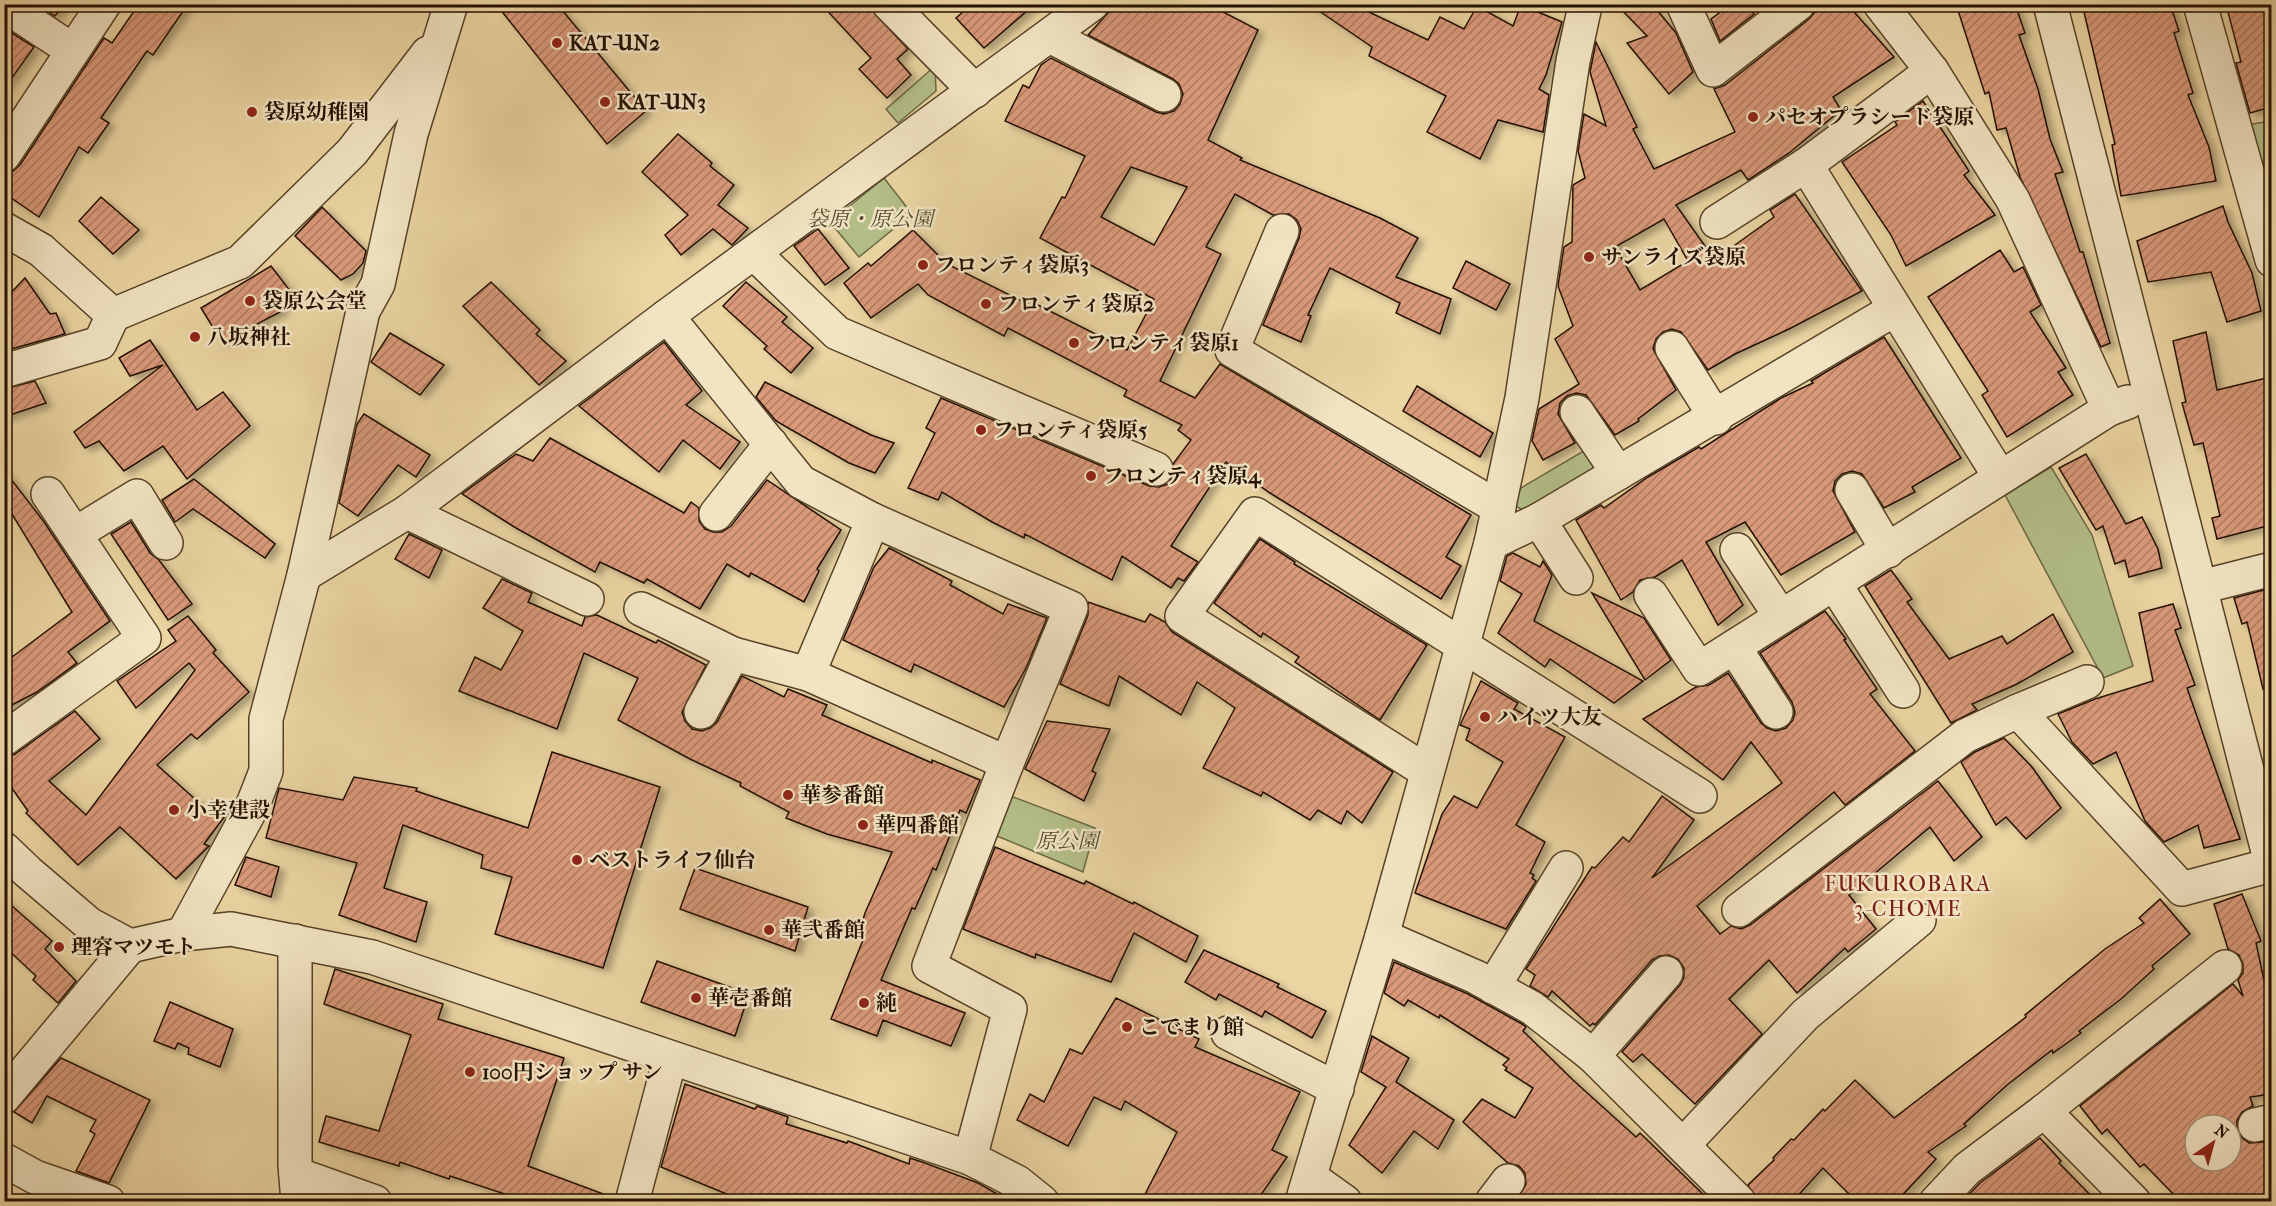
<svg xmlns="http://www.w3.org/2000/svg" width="2276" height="1206" viewBox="0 0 2276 1206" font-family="'IM FELL French Canon','Noto Serif JP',serif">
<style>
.park{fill:#b3be88;stroke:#6c6844;stroke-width:1.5}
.building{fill:url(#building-hatch);stroke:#241100;stroke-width:1.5;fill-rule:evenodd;filter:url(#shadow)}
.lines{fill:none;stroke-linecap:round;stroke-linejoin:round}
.minor-casing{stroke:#564228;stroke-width:36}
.minor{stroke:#f2e4c3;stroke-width:33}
.poi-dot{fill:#8f2418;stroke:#f2e4c3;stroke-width:2}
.labels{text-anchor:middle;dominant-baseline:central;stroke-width:5;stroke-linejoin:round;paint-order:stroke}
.poi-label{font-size:21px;font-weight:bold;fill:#241100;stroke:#f2e4c3;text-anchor:start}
.park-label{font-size:21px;font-style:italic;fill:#564e30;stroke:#f2e4c3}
.neighbourhood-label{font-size:22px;letter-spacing:1.5px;fill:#7a1f14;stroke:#f2e4c3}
</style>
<defs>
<pattern id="building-hatch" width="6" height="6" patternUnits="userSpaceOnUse" patternTransform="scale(1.5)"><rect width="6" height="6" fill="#d9997a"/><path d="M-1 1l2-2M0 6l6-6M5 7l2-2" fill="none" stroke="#b07b62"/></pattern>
<filter id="shadow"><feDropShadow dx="6" dy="4" stdDeviation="3" flood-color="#0004"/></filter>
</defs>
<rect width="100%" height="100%" fill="#ebd5a2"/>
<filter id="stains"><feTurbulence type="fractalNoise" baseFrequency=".00333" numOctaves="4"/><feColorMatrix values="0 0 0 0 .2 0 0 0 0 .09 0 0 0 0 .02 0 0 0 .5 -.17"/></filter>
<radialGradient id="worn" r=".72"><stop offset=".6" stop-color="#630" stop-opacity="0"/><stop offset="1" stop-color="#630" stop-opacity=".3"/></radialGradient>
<!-- park -->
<g class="park">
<path d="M935,66l1,25 -38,32 -12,-14z"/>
<path d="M2271,121v72l-10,2 -15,-70z"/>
<path d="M884,178l28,36 -53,43 -29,-35z"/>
<path d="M1587,449l14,17 -75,46 -12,-7 7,-17z"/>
<path d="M2051,467l41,68 41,131 -30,12 -98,-183z"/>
<path d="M1008,795l87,33 -12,44 -93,-39z"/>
</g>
<!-- building -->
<g class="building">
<path d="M37,4h27l-9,12z"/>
<path d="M139,4h49l-35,51 -6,-4 -46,67 8,5 -21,30 -9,-6 -40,70 -35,-24v-20l9,-2 7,-6 84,-127 8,5z"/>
<path d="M496,4h61l89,107 -39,33z"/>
<path d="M821,4h45l42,45 -11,10 14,16 -24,23 -28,-29 12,-11z"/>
<path d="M972,4h63l-51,44 -28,-30z"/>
<path d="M1110,4h98l50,26 -50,110 34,18 -2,2 140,58 38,20 -22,39 55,22 -11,35 -44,-21 4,-10 -70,-35 -22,47 3,1 -10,26 -38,-17 36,-87 2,-9 -4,-9 -8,-6 -16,1 -38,-21 -29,53 15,7 -61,127 35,17 25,-34 251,151 -25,42 15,9 -20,33 -171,-106 -44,-31 -55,84 27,16 -14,19 -6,-3 -7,10 -49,-32 -10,24 -87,-46 -1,4 -32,-16 -50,-30 -4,8 -30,-12 27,-55 -9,-5 15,-30 208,88 10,1 9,-3 5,-8v-12l18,-24 -13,-10 4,-5 -58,-29 3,-6 -119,-62 -4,8 -76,-41 -10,-11 -47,34 -27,-35 24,-20 3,3 42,-36 34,34 87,43 2,-3 91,46 27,-51 -114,-61 22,-41 3,1 20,-42 -80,-35 18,-36 6,3 12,-23 10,-7 105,54 8,2 10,-3 6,-7 3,-10 -4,-10 -6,-5 -85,-44 21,-23zM1131,167l56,20 -33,58 -53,-28z"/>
<path d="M1309,4h43l76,36 12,-23 24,12 13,-23 36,20 8,-21 41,17 -16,53 -7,14 10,6 -6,37 -45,-12 -18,39 -53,-27 19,-36 -77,-40 3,-9z"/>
<path d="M1616,4h36l24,29 17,39 -24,22 -42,-51 20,-7z"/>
<path d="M1712,4h34l8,10 -34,27 -9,-22 8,-6z"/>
<path d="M1822,4h25l47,53 -61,40 8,13 -52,43 -41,27 -7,-10 -65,35 31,44 7,-4 7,10 53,-38 -4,-7 25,-16 67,97 -73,38 -54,25 -27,16 -27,-38 -9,-3 -9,3 -7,7 -3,10 23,41 -38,29 1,2 -24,14 -29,-40 -10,-2 -9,3 -7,7 -2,11 17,29 -32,17 -11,-19 7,-32 40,-25 -24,-45 18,-13 -15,-40 6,-39 8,-5 1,-57 12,-7 -7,-27 6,-37 22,12 -16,-54 6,-30 41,85 -4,2 21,40 81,-37 -21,-43 11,-4 84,-66zM1664,219l24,42 -48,29 -25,-43z"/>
<path d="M1956,4h59l10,29 -6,2 19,54 12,50 13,33 -8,2 25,78h3l27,91 -9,4 -81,-170 -14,-49 -9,2 -8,-38 -4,2z"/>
<path d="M2113,4h57l9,27 -5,2 19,60 -5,2 21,52 7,34 -95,15 -9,-51 3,-1 -31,-132z"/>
<path d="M2226,4h45v103l-21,6 -14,-50 5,-1z"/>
<path d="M4,28l30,19 -30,42z"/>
<path d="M1923,101l46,70 -5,4 31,40 -89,51 -15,-31 -49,-73 55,-37 -2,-3z"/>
<path d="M678,134l34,29 -2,3 24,19 -16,20 30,23 -16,17 -19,-16 -32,26 -16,-20 23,-20 -46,-43z"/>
<path d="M101,197l38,33 -26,24 -34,-33z"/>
<path d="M2223,206l5,16 24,51 9,38 -34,11 -16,-50 -63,10 -11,-41z"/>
<path d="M322,207l44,44 -3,12 -10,11 -12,6 -46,-44z"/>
<path d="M818,229l31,39 -24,17 -31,-39z"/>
<path d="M2000,250l14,22 9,-5 18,38 -11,7 36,56 -8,4 15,23 -66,42 -25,-42 6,-4 -60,-94z"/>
<path d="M1466,261l44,23 -14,26 -43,-22z"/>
<path d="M271,266l23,30 -13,10 1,5 -60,31 -21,-34z"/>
<path d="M25,278l25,36 6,-1 9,21 -61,17v-51z"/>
<path d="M491,282l49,48 -4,4 30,27 -27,24 -76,-79z"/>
<path d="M746,282l41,35 -5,5 31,26 -22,25 -27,-24 3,-3 -44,-40z"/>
<path d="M2206,332l11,58 54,-13v148l-54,14 -5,-21 8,-2 -17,-73 -9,2 -12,-42 4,-1 -13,-61z"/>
<path d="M390,333l54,32 -24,30 -49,-33z"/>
<path d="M1884,337l77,121 -49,29 3,5 -31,16 -22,-34 -10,-3 -10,3 -7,7 -2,10 22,41 -74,43 -36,-53 -39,20 37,63 -25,20 -36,-65 -27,17 -15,3 -7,12 -12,8 -45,-80 25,-15 3,3 44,-31 51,-30 2,2 80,-51 32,-15 -2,-2z"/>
<path d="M150,340l47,70 26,-18 27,34 -63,53 -24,-33 -39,25 -25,-30 -14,7 -11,-16 89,-67 -33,11 -11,-18z"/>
<path d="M664,342l38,49 -16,14 54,37 -20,27 -37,-29 -24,32 -80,-66z"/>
<path d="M35,381l11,22 -42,14v-28z"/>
<path d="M765,382l106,53 23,8 -19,30 -26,-10 -73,-42 -20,-24z"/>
<path d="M1417,386l76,47 -13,24 -77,-46z"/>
<path d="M364,414l66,41 -14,22 -18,-12 -40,51 -19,-13 18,-79z"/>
<path d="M550,438l134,75 7,-11 8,6v13l6,8 8,3h9l9,-6 36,-46 74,50 -24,39 2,2 -15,31 -53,-29 -2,4 -22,-13 -27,45 -53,-30 -3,4 -44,-21 -5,10 -79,-44 -54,-34 54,-40 17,7z"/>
<path d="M2086,454l40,70 16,-7 16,32 4,19 -33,9 -4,-17 -10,4 -12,-38 -7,4 -37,-62z"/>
<path d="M4,470l40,52 66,99 -42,31 9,11 -40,29 -33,17v-46l68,-51 -68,-111z"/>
<path d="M194,479l81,65 -10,14 -72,-49 -18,13 -13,-22z"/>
<path d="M131,522l19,31 9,7 33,44 -24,16 -57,-86z"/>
<path d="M409,534l33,16 -13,28 -34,-19z"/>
<path d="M1260,539l35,23 -1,2 133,81 -47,75 -85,-58 4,-5 -36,-24 -2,4 -47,-34z"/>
<path d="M889,548l63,33 -2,4 53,29 5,-10 39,14 -21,50 -22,39 -90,-43 -3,8 -68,-32 31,-73z"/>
<path d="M1513,553l27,14 3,-6 9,14 -18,46 109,60 -29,22 -64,-44 -5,8 -47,-34 24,-39 -22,-13 7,-25z"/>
<path d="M1891,570l21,29 -5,3 42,57 53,-23 5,8 46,-30 20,38 -56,32 -45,20 5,6 -26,13 -86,-137z"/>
<path d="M502,579l30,14 -4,9 54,24 3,-9 12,-2 59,28 2,-3 48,25 -24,47 3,9 7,8 10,2 8,-3 7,-6 25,-46 42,21 4,-8 39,16 -5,10 110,48v-3l48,20 -14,33 -6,-3 -24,60 -3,-2 -18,41 -3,-1 -31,72 84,33 -14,33 -68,-26 -6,16 -46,-17 34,-84 -6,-3 6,-19 27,-61 -65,-18 -41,-16 3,-6 -49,-26 1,-3 -51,-24 -72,-39 20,-42 -54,-25 -27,76 -98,-38 16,-34 26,13 22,-39 -40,-23z"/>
<path d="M2271,588v100l-8,1 -16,-67 -5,2 -8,-26z"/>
<path d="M1592,593l52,25 27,42 -26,20z"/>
<path d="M1088,602l57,20 5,-8 15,8 7,10 221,140 -31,51 -15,-12 -6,13 -23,-14 -8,10 -47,-28 -2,4 -58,-28 32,-60 -38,-26 -16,33 -62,-39 -10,30 -49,-22 28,-69z"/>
<path d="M2173,604l8,24 -6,2 20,55 -8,3 53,151 -36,9 -6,-23 -34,17 -19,-21 -29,-69 -23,12 -21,-22 -14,-28 37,-15 58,-18 -14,-68z"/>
<path d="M1825,611l21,28 -2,1 33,49 -7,5 45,57 -70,54 -11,-13 -137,114 23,28 11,-8 10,3 9,-4 188,-144 44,56 -28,24 -24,-34 -81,68 27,34 -28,23 -3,-4 -48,45 -28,-33 -40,39 33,35 -67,70 -53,-50 -9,8 -11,-10 58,-67 4,-8v-9l-6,-9 -9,-4 -10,1 -7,4 -57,65 -2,-2 -3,3 -38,-35 -4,6 -18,-11 5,-11 -9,-6 66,-102 3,1 28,-31 6,5 33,-46 32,24 -42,58 130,-95 -31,-41 -28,38 -80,-61 53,-32 13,-2 19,-12 33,50 6,5 9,3 10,-3 7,-8 2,-8 -3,-10 -32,-49z"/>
<path d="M188,616l28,34 -3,3 36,39 -52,47 -6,-5 -34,31 48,43 7,-8 16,12 -24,32 5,2 -33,33 -56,-52 -42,38 -52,-52 2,-2 -24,-34v-19l11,-4 60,-43 25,28 -51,42 37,34 109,-145 -6,-7 -53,45 -19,-27 59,-40 -8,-11z"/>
<path d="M1481,681l37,22 -4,6 51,28 -49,88 29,17 -15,31 4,2 -2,3 4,3 -30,48 -91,-36 27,-79 12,-18 23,12 26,-46 -37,-22 4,-11 -10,-4z"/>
<path d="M1047,721l63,8 -18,42 4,2 -12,28 -59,-32z"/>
<path d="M2004,738l28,29 29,41 -35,31 -20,-22 -10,8 -35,-63 14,-10z"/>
<path d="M552,752l108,35 -57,181 -108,-34 17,-57 -31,-9 2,-13 -80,-30 -19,63 43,14 -11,40 -77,-27 18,-52 -91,-25 13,-50 64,12 11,-23 63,11 -1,3 112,37z"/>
<path d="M995,847l89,37 2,-3 47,23 1,-2 64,34 -12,26 -52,-29 -23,49 -75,-28 -1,4 -72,-29z"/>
<path d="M246,857l33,10 -8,30 -36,-12z"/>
<path d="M695,868l113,39 -13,44 -115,-42z"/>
<path d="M2242,894l19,47 -5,2 15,70v81l-21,3 3,9 -11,6 -5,8v9l4,8 8,6 16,-1 6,21v39h-90l-37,-38 -4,3 -33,-38 -5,5 -22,-28 153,-122 10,12 -5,-16 5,-7v-9l-4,-9 -11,-6 -14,-45zM2195,1125h36v36h-36z"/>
<path d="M4,899l48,42 -7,8 31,32 -18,22 -25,-23 3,-4 -32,-30z"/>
<path d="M2160,899l30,35 -38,32 2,3 -33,30 -42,32 2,2 -28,20 -1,-3 -45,35 -43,39 2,2 -38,26 8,7 -40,43h-39l-34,-34 -31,34h-35l-9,-17 26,-25 -1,-2 18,-19 3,1 29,-31 2,2 30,-31 39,38 132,-101 -1,-2 80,-66 39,-26 -5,-5z"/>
<path d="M1204,950l75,34 -2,3 49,24 -14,27 -47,-27 -3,6 -43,-23 -3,6 -31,-18z"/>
<path d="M657,961l92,33 -14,42 -94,-34z"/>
<path d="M1394,962l74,32 54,30 4,3 -3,4 50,49 63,57 4,-4 71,69h-195l10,-18 -1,-11 -6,-7 -11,-3 -45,-41 19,-23 33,19 18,-30 -28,-18 2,-2 -4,-3 6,-6 -22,-14 -47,-30 -1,3 -31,-18 -4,6 -20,-13z"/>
<path d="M335,969l108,35 -5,15 126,39 -36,108 86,32v4h-85l-79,-26 -1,3 -49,-17 -1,4 -80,-24 7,-26 53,15 32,-96 -87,-31z"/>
<path d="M1116,998l83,41 -4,8 105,45 -28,58 15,7 -31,45h-115l36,-70 -52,-31 -4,9 -27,-13 -26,49 -51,-26 13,-26 14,8 26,-53 12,5z"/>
<path d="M170,1002l63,27 -13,38 -32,-13 1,-6 -11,-5 -3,6 -21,-8z"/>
<path d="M1372,1036l37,22 -13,24 58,38 -16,29 -24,-18 -32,42 -33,-28 37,-58 -25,-15z"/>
<path d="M61,1058l89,42 -41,83 -33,-12 19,-37 -5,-3 6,-11 -49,-24 -15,27 -18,-11z"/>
<path d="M685,1084l70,25 2,-3 31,11 -2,7 61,19 1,-2 61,23 1,-6 15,5 53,20 33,19h-265l-85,-35z"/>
<path d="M2040,1138l21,23 -2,2 38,39h-135l18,-19z"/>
</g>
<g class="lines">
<!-- minor casing -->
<g class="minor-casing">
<g id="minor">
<path d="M889,4l86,87"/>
<path d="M1683,4l30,66 85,-66"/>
<path d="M1880,4l52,67 81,129 96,209 19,-7"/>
<path d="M2050,4l222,863"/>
<path d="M2200,4l72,256"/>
<path d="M4,5l68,45"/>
<path d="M1050,36l114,59"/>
<path d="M4,155l100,-151"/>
<path d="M1806,165l194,312"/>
<path d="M1717,222l89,-57 126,-94"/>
<path d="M4,229l37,21 72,65 127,-53 112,-110 76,-99"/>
<path d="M1282,231l-50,119 267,158"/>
<path d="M755,254l82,79 319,136"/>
<path d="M667,316l134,166 72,38 198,88 -64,155 -78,203 81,43 -40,149"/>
<path d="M1672,348l44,70"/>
<path d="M4,371l96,-28 13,-28"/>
<path d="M1577,412l41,61"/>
<path d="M1852,490l36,61"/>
<path d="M407,512l180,87"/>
<path d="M716,514l55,-70"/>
<path d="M873,520l-65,154 199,89"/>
<path d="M1539,520l37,58"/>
<path d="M75,534l62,-38 29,47"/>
<path d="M1491,543l48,-23 356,-211"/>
<path d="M1737,550l44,67"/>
<path d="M304,575l103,-63 260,-196 425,-312"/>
<path d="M1834,583l69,108"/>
<path d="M2201,587l71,-18"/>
<path d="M1651,595l48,74 410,-260"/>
<path d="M641,609l92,45 75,20"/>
<path d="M1734,647l42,65"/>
<path d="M2018,711l69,-29"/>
<path d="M701,712l32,-58"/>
<path d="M4,739l140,-101 -96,-144"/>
<path d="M1426,771l-244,-155 73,-102 445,282"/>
<path d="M4,849l24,23 61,52 41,22 53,-12 48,-5 141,28 598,201 47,24 25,20"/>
<path d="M1739,910l226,-174 53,-25 164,178 89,-24"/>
<path d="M183,934l69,-127 14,-36v-52l38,-144 59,-264 15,-27 33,-150 40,-130"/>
<path d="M1382,936l94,41 56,31 61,48 146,146"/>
<path d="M295,941v224l3,37"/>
<path d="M1493,987l73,-119"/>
<path d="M1228,1033l109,56"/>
<path d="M1593,1056l73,-83"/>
<path d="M4,1097l126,-151"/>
<path d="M2044,1111l181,-144"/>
<path d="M2255,1125l17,-4"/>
<path d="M1684,1144l121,-129 114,-95"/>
<path d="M4,1160l31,17 73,25"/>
<path d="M296,1174l79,28"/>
<path d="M1310,1177l35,25"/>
<path d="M632,1202l38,-143"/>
<path d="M1302,1202l80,-266 109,-393 31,-145 51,-337 12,-55"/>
<path d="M1492,1202l16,-21"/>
<path d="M1936,1202l31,-33 77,-58 90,91"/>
</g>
</g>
<!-- minor -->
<use href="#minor" class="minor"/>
</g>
<!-- markers -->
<g class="poi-dot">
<circle cx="557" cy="43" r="6"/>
<circle cx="605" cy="102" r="6"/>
<circle cx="252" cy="112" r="6"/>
<circle cx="1753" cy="117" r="6"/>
<circle cx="1589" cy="257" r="6"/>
<circle cx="923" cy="265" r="6"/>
<circle cx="250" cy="301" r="6"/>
<circle cx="986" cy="304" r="6"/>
<circle cx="195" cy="337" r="6"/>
<circle cx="1074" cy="343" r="6"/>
<circle cx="981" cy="430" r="6"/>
<circle cx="1091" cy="476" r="6"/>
<circle cx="1485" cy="717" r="6"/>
<circle cx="788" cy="795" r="6"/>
<circle cx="174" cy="810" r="6"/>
<circle cx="863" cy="825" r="6"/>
<circle cx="577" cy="860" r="6"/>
<circle cx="769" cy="930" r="6"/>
<circle cx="59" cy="947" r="6"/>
<circle cx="696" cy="998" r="6"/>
<circle cx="864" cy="1003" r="6"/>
<circle cx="1127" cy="1027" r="6"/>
<circle cx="470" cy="1072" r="6"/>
</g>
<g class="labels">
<!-- poi labels -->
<g class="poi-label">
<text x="569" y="43">KAT-UN2</text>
<text x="617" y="102">KAT-UN3</text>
<text x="264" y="112">袋原幼稚園</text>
<text x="1765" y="117">パセオプラシード袋原</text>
<text x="1601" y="257">サンライズ袋原</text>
<text x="935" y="265">フロンティ袋原3</text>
<text x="262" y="301">袋原公会堂</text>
<text x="998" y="304">フロンティ袋原2</text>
<text x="207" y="337">八坂神社</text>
<text x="1086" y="343">フロンティ袋原1</text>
<text x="993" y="430">フロンティ袋原5</text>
<text x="1103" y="476">フロンティ袋原4</text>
<text x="1497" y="717">ハイツ大友</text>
<text x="800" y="795">華参番館</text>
<text x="186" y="810">小幸建設</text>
<text x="875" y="825">華四番館</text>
<text x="589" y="860">ベストライフ仙台</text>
<text x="781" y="930">華弐番館</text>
<text x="71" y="947">理容マツモト</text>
<text x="708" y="998">華壱番館</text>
<text x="876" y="1003">純</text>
<text x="1139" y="1027">こでまり館</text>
<text x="482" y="1072">100円ショップ サン</text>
</g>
<!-- park labels -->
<g class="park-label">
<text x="870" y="219">袋原・原公園</text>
<text x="1067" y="841">原公園</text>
</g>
<!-- neighbourhood labels -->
<g class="neighbourhood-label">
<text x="1908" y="884">FUKUROBARA<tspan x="1908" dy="25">3-CHOME</tspan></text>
</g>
</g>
<!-- margin -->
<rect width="2276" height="1206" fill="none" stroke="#ebd5a2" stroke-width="24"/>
<rect x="6" y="6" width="2264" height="1194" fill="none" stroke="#241100" stroke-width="3"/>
<rect x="12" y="12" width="2252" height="1182" fill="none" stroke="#241100" stroke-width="1.5"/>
<!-- north arrow -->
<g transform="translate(2213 1143) rotate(36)"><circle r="28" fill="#f2e4c3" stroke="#a09075" stroke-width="1.5"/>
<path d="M0-4.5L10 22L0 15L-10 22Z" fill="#8f2418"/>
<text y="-9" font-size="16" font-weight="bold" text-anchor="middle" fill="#241100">N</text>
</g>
<rect width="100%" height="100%" filter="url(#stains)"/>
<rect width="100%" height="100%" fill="url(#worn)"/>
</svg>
